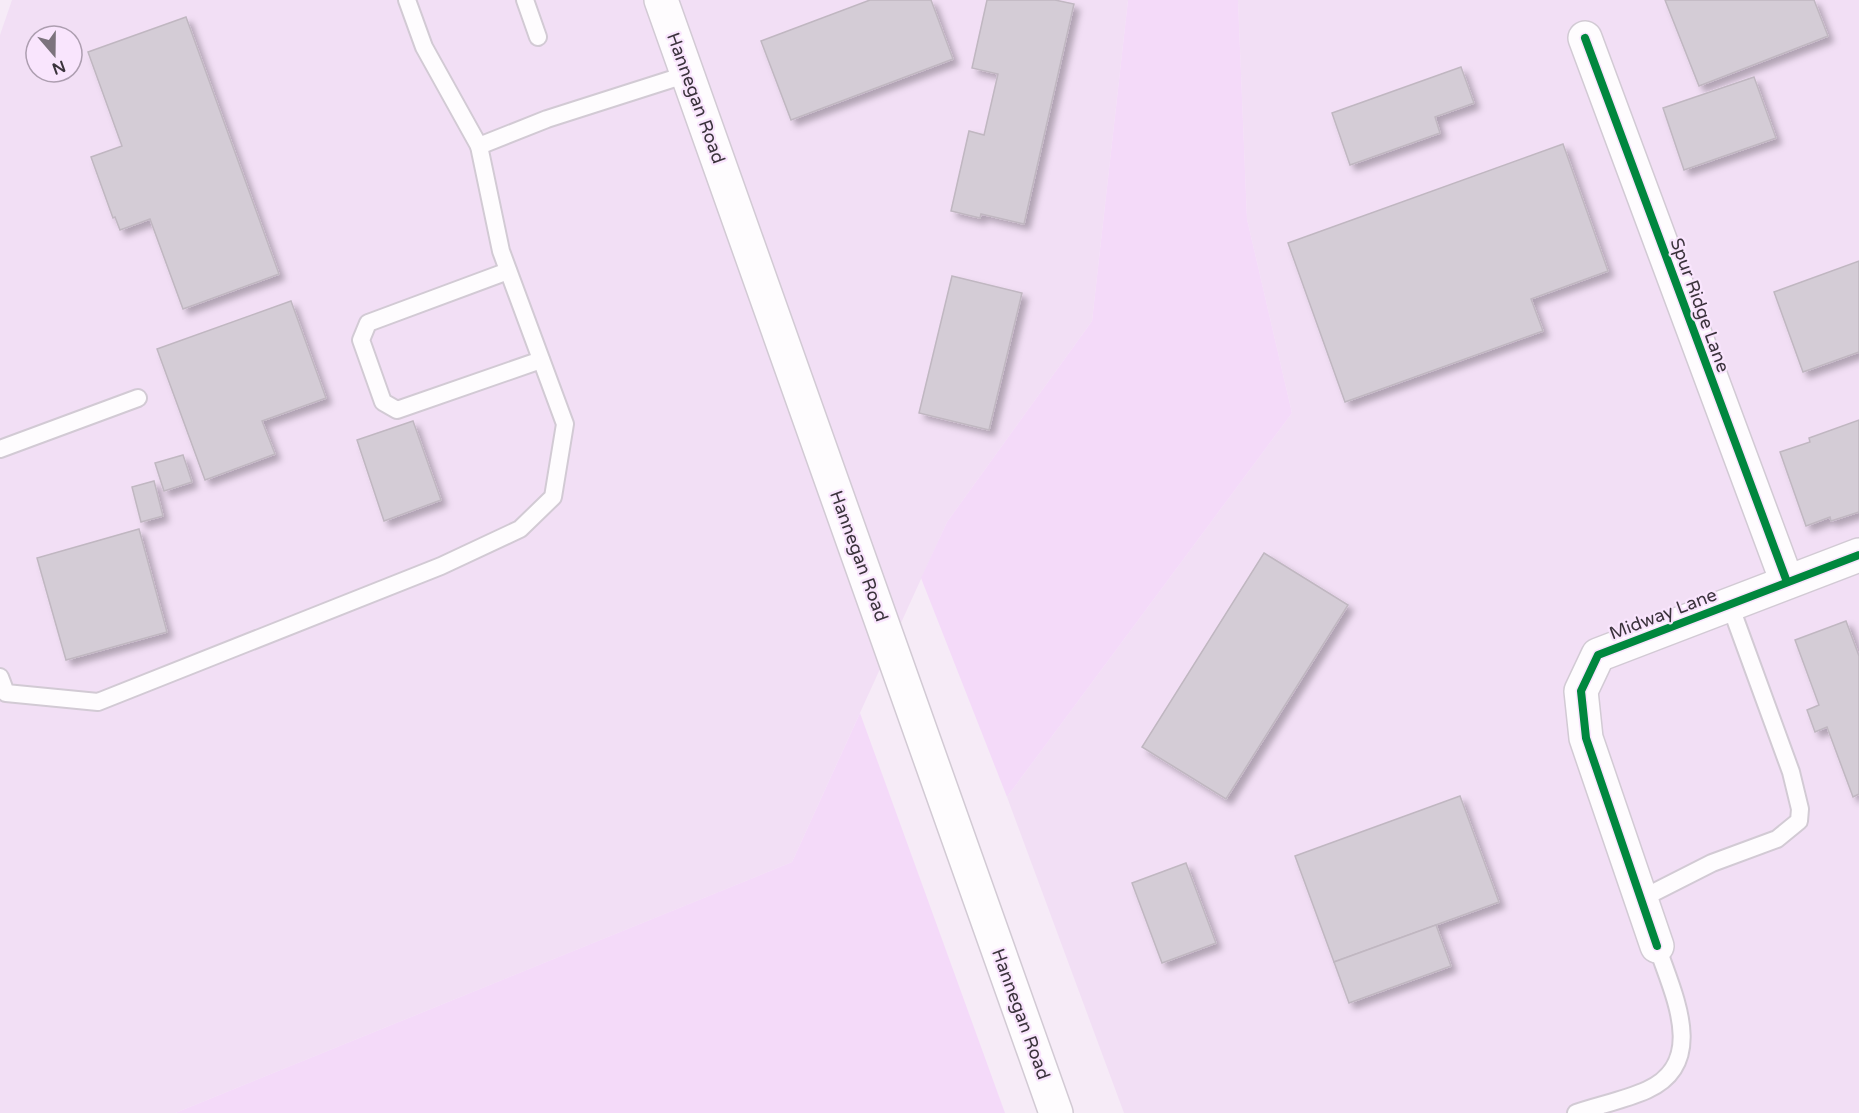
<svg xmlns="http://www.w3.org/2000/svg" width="1859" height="1113" viewBox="0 0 1859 1113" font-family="'Varela Round',sans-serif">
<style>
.built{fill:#f2dff5;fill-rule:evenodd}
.green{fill:#f4daf9}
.building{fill:#d4ccd6;stroke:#c0b7c1;stroke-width:1.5;filter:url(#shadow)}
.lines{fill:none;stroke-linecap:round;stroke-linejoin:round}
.lane-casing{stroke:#d2cad4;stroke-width:20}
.street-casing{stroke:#d2cad4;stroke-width:36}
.secondary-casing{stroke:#d2cad4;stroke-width:36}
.lane{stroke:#fefcfe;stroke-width:16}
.street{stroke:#fefcfe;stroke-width:33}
.secondary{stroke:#fefcfe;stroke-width:33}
.cycleway-casing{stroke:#f9e5fd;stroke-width:11}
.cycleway{stroke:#00873e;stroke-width:8}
.labels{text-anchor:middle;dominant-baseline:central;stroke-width:4.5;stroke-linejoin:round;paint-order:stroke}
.street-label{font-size:18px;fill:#3b333c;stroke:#f9e5fd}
</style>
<defs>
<filter id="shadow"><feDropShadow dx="5.5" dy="5.5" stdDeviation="3" flood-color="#0004"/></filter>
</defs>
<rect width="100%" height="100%" fill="#f6ebf7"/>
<!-- built -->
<g class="built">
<path d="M12,0h1116l-36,321 -145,201 -155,340 -617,251h-175v-1078zM36,36h36v36h-36z"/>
<path d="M1238,0h621v1113h-735l-117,-316 285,-384 -45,-194z"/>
</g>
<!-- green -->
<g class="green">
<path d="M1128,0h110l9,219 45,194 -285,384 -86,-219 26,-56 145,-201z"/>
<path d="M860,713l145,400h-830l617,-251z"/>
</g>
<!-- building -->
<g class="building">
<path d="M870,0h61l22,59 -162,61 -30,-79z"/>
<path d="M987,0h68l19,4 -50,220 -43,-10 -1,4 -29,-7 18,-80 15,4 14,-61 -26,-6z"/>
<path d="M1665,0h149l14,36 -129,50z"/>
<path d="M186,17l93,257 -96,35 -33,-90 -30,11 -5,-13 -2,1 -22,-61 31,-11 -34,-94z"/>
<path d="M1461,67l13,36 -39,14 5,16 -90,32 -18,-52z"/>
<path d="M1754,77l22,61 -92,32 -21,-62z"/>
<path d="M1563,144l45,127 -77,28 12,32 -198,71 -57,-159z"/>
<path d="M1859,261v91l-56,20 -29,-80z"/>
<path d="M952,276l70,17 -33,137 -70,-17z"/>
<path d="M291,301l35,97 -64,23 13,33 -70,26 -48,-131z"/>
<path d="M1859,420v92l-28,9 -1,-4 -24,9 -26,-74 30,-10 -1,-4z"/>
<path d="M413,421l28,79 -57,21 -27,-81z"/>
<path d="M183,455l9,27 -28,9 -9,-28z"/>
<path d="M154,481l9,35 -22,6 -9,-35z"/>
<path d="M139,529l28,103 -101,28 -29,-102z"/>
<path d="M1264,553l84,52 -122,194 -84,-52z"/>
<path d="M1846,621l13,35v138l-6,3 -26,-70 -12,5 -8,-22 12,-5 -24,-65z"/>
<path d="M1460,796l39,106 -165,60 -39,-106z"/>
<path d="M1186,863l30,80 -54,20 -30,-80z"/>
<path d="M1436,925l15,41 -102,37 -15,-41z"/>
</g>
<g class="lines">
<!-- lane casing -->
<g class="lane-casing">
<g id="lane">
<path d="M407,0l17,47 55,99"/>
<path d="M525,0l13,37"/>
<path d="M508,271l-140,52 -7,17 22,62 14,8 144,-50"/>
<path d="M0,449l138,-51"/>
<path d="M0,677l6,16 92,9 343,-136 79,-37 33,-32 12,-73 -64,-173 -22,-105 68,-27 141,-45"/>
<path d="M1641,899l71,-36 65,-24 22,-18 1,-12 -9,-37 -61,-167"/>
<path d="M1576,1113c23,-8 49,-13 71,-23 62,-28 25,-98 10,-144"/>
</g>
</g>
<!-- street casing -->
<g class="street-casing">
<g id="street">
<path d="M1585,38l202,544"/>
<path d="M1657,946l-71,-208 -5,-47 17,-36 261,-100"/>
</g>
</g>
<!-- secondary casing -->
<g class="secondary-casing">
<path id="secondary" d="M661,0l395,1113"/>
</g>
<!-- lane -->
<use href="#lane" class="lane"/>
<!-- street -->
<use href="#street" class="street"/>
<!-- secondary -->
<use href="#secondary" class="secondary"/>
<!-- cycleway casing -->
<g class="cycleway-casing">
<g id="cycleway">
<path d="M1585,38l202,544"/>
<path d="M1657,946l-71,-208 -5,-47 17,-36 261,-100"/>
</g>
</g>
<!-- cycleway -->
<use href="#cycleway" class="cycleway"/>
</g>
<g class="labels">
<!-- street labels -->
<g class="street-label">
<text transform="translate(696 98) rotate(70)">Hannegan Road</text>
<text transform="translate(1700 305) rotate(70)">Spur Ridge Lane</text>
<text transform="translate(859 556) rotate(70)">Hannegan Road</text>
<text transform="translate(1663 614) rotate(-21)">Midway Lane</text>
<text transform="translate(1021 1014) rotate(70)">Hannegan Road</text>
</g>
</g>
<!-- north arrow -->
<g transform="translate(54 54) rotate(160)"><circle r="28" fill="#f9e5fd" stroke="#ad9eb0" stroke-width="1.5"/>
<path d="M0-4.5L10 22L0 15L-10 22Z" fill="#7c737d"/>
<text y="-9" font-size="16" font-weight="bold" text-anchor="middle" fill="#3b333c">N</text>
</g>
</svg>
